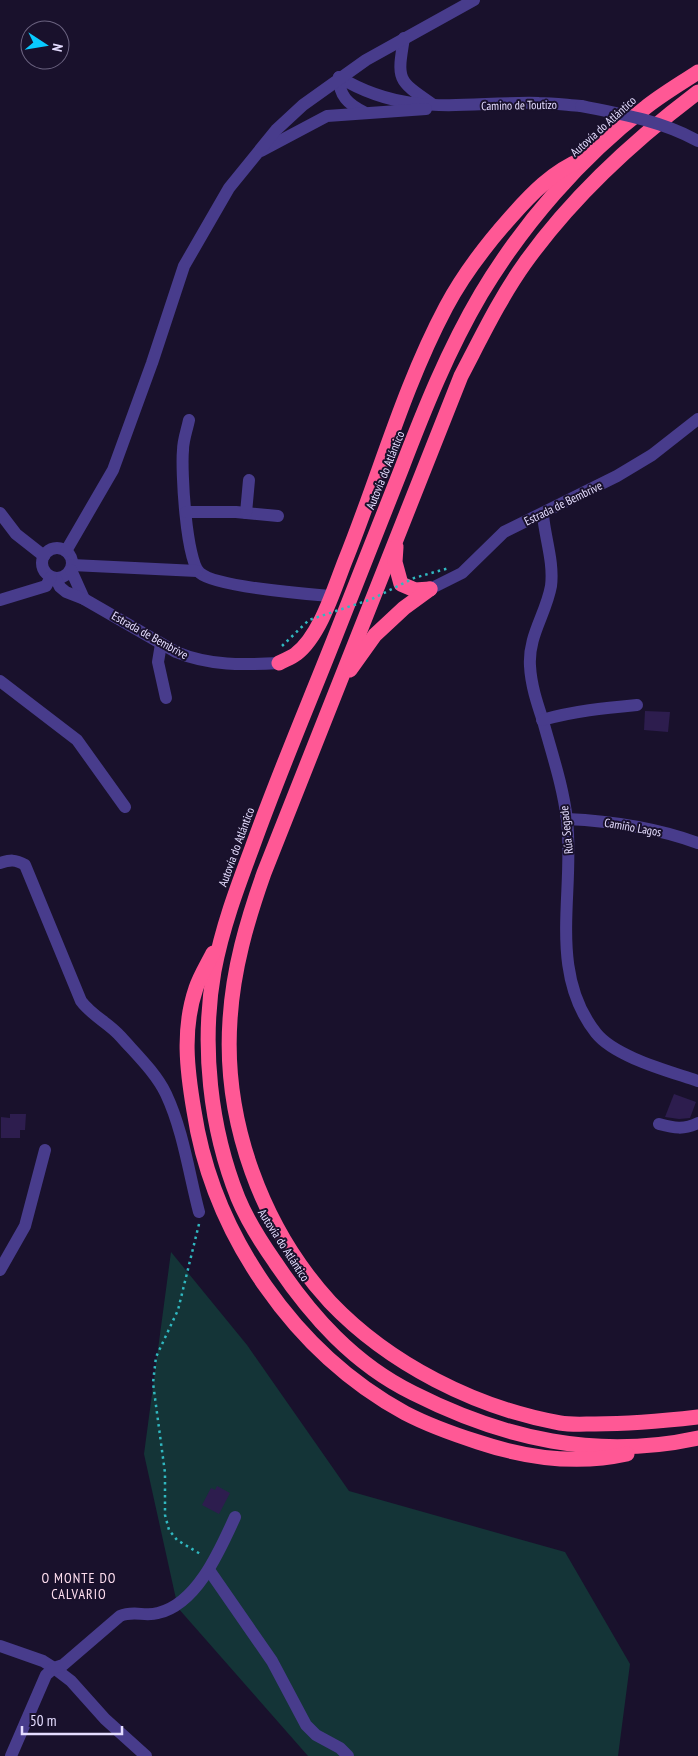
<svg xmlns="http://www.w3.org/2000/svg" width="698" height="1756" viewBox="0 0 698 1756" font-family="'PT Sans Narrow',sans-serif">
<style>
.green{fill:#143437}
.building{fill:#2d1d4e}
.lines{fill:none;stroke-linecap:round;stroke-linejoin:round}
.path{stroke:#30b8c0;stroke-width:2.5;stroke-dasharray:2.5 4;stroke-linecap:butt}
.minor{stroke:#483c8c;stroke-width:12}
.highway{stroke:#ff5895;stroke-width:15}
.path-bridge{stroke:#30b8c0;stroke-width:2.5;stroke-dasharray:2.5 4;stroke-linecap:butt}
.minor-bridge{stroke:#483c8c;stroke-width:12}
.labels{text-anchor:middle;dominant-baseline:central;stroke-width:4;stroke-linejoin:round;paint-order:stroke}
.street-label{font-size:12px;fill:#e5ddff;stroke:#19112c}
.neighbourhood-label{font-size:14px;letter-spacing:1px;fill:#ffdff0;stroke:#19112c}
</style>
<rect width="100%" height="100%" fill="#19112c"/>
<!-- green -->
<path class="green" d="M171,1252l76,93 102,146 216,61 65,112 -12,92h-310l-130,-148 -34,-154z"/>
<!-- building -->
<g class="building">
<path d="M645,711l25,1 -2,20 -24,-2z"/>
<path d="M674,1094l22,8 -6,16 -11,1 -14,-2z"/>
<path d="M10,1114h16l-1,16h-5v8h-19v-21l9,1z"/>
<path d="M217,1486l13,7 -11,21 -17,-9 9,-17 4,2z"/>
</g>
<g class="lines">
<!-- path -->
<path class="path" d="M199,1224l-21,86 -22,47 -3,26 12,90v42l4,15 8,10 25,15"/>
<!-- minor -->
<g class="minor">
<path d="M404,38c-7,42 -7,42 28,66"/>
<path d="M339,77c69,42 127,24 200,26 14,0 28,2 42,3"/>
<path d="M339,77c0,19 9,27 25,35"/>
<path d="M261,151l66,-35 99,-7"/>
<path d="M189,420c-2,10 -6,20 -6,30 -2,19 3,112 17,123 16,14 106,21 130,23"/>
<path d="M186,512h50l42,4"/>
<path d="M0,513l16,21 28,22"/>
<path d="M246,513l3,-33"/>
<path d="M543,515c2,23 11,47 8,71 -5,28 -23,50 -21,80 1,19 7,37 13,55 9,33 20,65 24,99 8,73 -20,151 29,213 19,24 73,38 102,48"/>
<circle cx="57" cy="563" r="15"/>
<path d="M66,551l47,-81 39,-107 32,-97 45,-78 47,-58 27,-25 63,-45 108,-60"/>
<path d="M72,565l125,6"/>
<path d="M71,570l13,29"/>
<path d="M56,579l4,8 6,5 18,7 92,53c34,14 67,13 103,11"/>
<path d="M430,589l32,-16 42,-41 113,-56 35,-21 46,-36"/>
<path d="M0,600l46,-14 5,-9"/>
<path d="M161,644l-3,18 8,36"/>
<path d="M0,681l77,59 48,67"/>
<path d="M542,720c32,-9 62,-12 95,-15"/>
<path d="M567,819c44,2 89,9 131,24"/>
<path d="M0,863c10,-3 15,-4 25,2l56,136c11,15 28,22 40,36 15,17 35,36 45,57 17,36 23,80 33,118"/>
<path d="M659,1124c15,4 25,6 39,-1"/>
<path d="M0,1270l25,-44 20,-76"/>
<path d="M209,1570l63,91 34,64 10,10 24,13 8,8"/>
<path d="M0,1646l43,15 11,7 17,13 34,38 41,37"/>
<path d="M11,1756l35,-81 8,-7 9,-3 57,-49c14,-6 25,1 38,-3 39,-9 62,-63 77,-96"/>
</g>
<!-- highway -->
<g class="highway">
<path d="M698,72c-18,12 -37,23 -53,36 -65,50 -122,116 -164,186 -33,56 -57,116 -80,176 -23,57 -45,115 -68,172 -27,68 -56,136 -81,206 -15,40 -30,80 -38,123 -13,74 -4,157 24,227 9,22 23,44 37,64 36,54 79,102 138,131 91,46 184,67 285,45"/>
<path d="M698,92c-65,49 -126,105 -173,171 -25,35 -44,75 -64,113l-197,497c-17,48 -31,96 -34,147 -7,101 32,208 100,282 59,62 146,106 230,121 11,2 24,1 35,1 35,0 68,-3 103,-7"/>
<path d="M396,547l-1,15 6,22 14,6 15,-1"/>
<path d="M279,663c5,-3 12,-5 17,-9 24,-18 38,-65 49,-93 34,-84 58,-173 101,-254 17,-32 40,-62 64,-89 21,-24 43,-47 73,-59"/>
<path d="M350,670l25,-35 29,-27 26,-19"/>
<path d="M213,953c-6,12 -13,23 -17,35 -14,41 -9,82 -2,123 19,124 101,242 211,302 23,12 48,21 73,29 48,16 99,23 149,12"/>
</g>
<!-- path-bridge -->
<path class="path-bridge" d="M282,646l27,-26 63,-21 42,-21 35,-10"/>
<!-- minor-bridge -->
<path class="minor-bridge" d="M581,106c41,8 81,15 117,35"/>
</g>
<g class="labels">
<!-- street labels -->
<g class="street-label">
<text transform="translate(519 105) rotate(-1)">Camino de Toutizo</text>
<text transform="translate(603 126) rotate(-42)">Autovía do Atlántico</text>
<text transform="translate(385 470) rotate(-68)">Autovía do Atlántico</text>
<text transform="translate(563 503) rotate(-26)">Estrada de Bembrive</text>
<text transform="translate(150 635) rotate(29)">Estrada de Bembrive</text>
<text transform="translate(633 827) rotate(10)">Camiño Lagos</text>
<text transform="translate(566 830) rotate(-96)">Rúa Segade</text>
<text transform="translate(236 847) rotate(-70)">Autovía do Atlántico</text>
<text transform="translate(284 1245) rotate(57)">Autovía do Atlántico</text>
</g>
<!-- neighbourhood labels -->
<g class="neighbourhood-label">
<text x="79" y="1578">O MONTE DO<tspan x="79" dy="16">CALVARIO</tspan></text>
</g>
</g>
<!-- north arrow -->
<g transform="translate(45 45) rotate(102)"><circle r="24" fill="#19112c" stroke="#6b6380"/>
<path d="M0-4L9 19L0 12L-9 19Z" fill="#09caff"/>
<text y="-8" font-size="14" font-weight="bold" text-anchor="middle" fill="#e5ddff">N</text>
</g>
<!-- scale -->
<path d="M22 1726v8h100v-8" fill="none" stroke="#e5ddff" stroke-width="2.5"/>
<text x="30" y="1726" font-size="15" fill="#e5ddff" stroke="#19112c" stroke-width="4" paint-order="stroke">50 m</text>
</svg>
